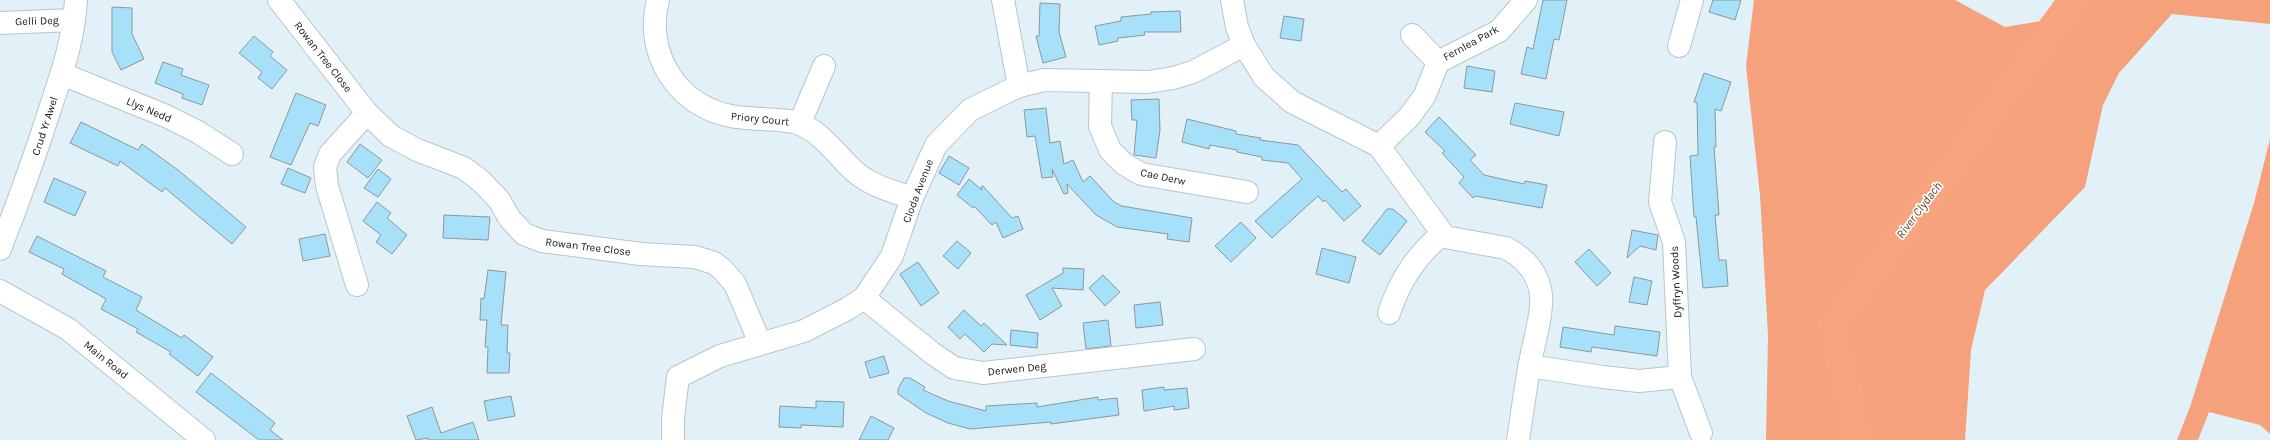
<svg xmlns="http://www.w3.org/2000/svg" width="2270" height="440" viewBox="0 0 2270 440" font-family="Karla,sans-serif">
<style>
.forest{fill:#f5a17b}
.lines{fill:none;stroke-linecap:round;stroke-linejoin:round}
.river{stroke:#f7a37d;stroke-width:32}
.building{fill:#a7e1f9;stroke:#8b989e}
.minor-casing{stroke:#b7c6cc;stroke-width:24}
.minor{stroke:#fff;stroke-width:22}
.labels{text-anchor:middle;dominant-baseline:central;stroke-width:3.5;stroke-linejoin:round;paint-order:stroke}
.street-label{font-size:11px;fill:#13181a;stroke:#fff}
.water-label{font-size:12px;font-style:italic;fill:#693319;stroke:#fff}
</style>
<rect width="100%" height="100%" fill="#e2f1f7"/>
<!-- forest -->
<g class="forest">
<path d="M1754,0h201l50,27 73,-12 12,-15h180v24l-98,-10 -53,59 -16,32 -18,82 -100,103 -14,60 -6,90h-199l2,-105 -8,-140 -14,-129z"/>
<path d="M2270,139v295l-10,-9 -51,-13 -11,28h-21l13,-33 64,-204z"/>
</g>
<g class="lines">
<!-- river -->
<path class="river" d="M1858,440l-25,-114 242,-326"/>
</g>
<!-- building -->
<g class="building">
<path d="M1543,0h24l-8,40 -5,-1 -8,40 -25,-5 6,-27 6,2z"/>
<path d="M1713,0h28l-6,20 -26,-8z"/>
<path d="M1040,3l20,1 -1,28 7,25 -23,6 -7,-27h3z"/>
<path d="M112,7l20,1v26l12,25 -23,11 -9,-18z"/>
<path d="M1180,11l1,21h-37l1,3 -27,3v3l-19,4 -4,-19 26,-5v-4l30,-3v-2z"/>
<path d="M1284,16l20,3 -3,22 -21,-3z"/>
<path d="M254,36l19,16 -3,4 17,14 -15,19 -14,-11 4,-6 -23,-19z"/>
<path d="M163,62l20,7 -2,6 28,10 -7,20 -20,-7 1,-4 -28,-11z"/>
<path d="M1467,66l28,5 -3,21 -28,-4z"/>
<path d="M1704,73l27,9 -10,29 -6,-2 1,38h-2l5,68h-4l4,45h7l2,26 -25,2 -7,-71h-2l-4,-61 8,-1 -1,-52 -3,-1z"/>
<path d="M296,93l30,12 -8,21 -8,-3 -19,42 -21,-8z"/>
<path d="M1159,99l1,31 -4,28 -22,-3 3,-35h-5l-1,-20z"/>
<path d="M1515,103l49,9 -5,24 -49,-12z"/>
<path d="M1046,108l4,35 10,-2 4,23 9,-4 10,22 7,-6 24,26 8,4 70,12 -3,24 -22,-3 1,-5 -51,-7 -21,-12 -29,-31 1,9 -4,1 -12,-25 1,8 -11,1 -7,-42 -8,1 -3,-27z"/>
<path d="M1439,117l37,38 -6,5 14,15 40,9 1,-3 22,4 -5,23 -67,-12 -2,2 -14,-15 5,-6 -22,-24 3,-2 -20,-19z"/>
<path d="M1187,119l49,12v3l25,4 -1,2 38,5 44,47 4,-3 15,17 -17,15 -19,-21 -2,2 -5,-6 -46,42 -17,-17 47,-42 -14,-16 -26,-3v-3l-25,-5v-2l-27,-5 -1,4 -27,-7z"/>
<path d="M81,122l57,28 4,-6 36,26 68,57 -14,17 -67,-56 -3,4 -42,-31 -2,5 -48,-23z"/>
<path d="M360,144l22,16 -14,18 -21,-16z"/>
<path d="M949,156l20,12 -10,17 -20,-12z"/>
<path d="M288,168l23,10 -6,15 -24,-9z"/>
<path d="M378,169l13,10 -13,18 -14,-9z"/>
<path d="M54,178l32,14 -11,24 -31,-14z"/>
<path d="M969,179l13,11 -1,-3 2,-1 29,32 6,-2 5,13 -20,9 -7,-16 -4,3 -18,-19 -1,2 -16,-13z"/>
<path d="M377,202l14,11 -4,5 20,17 -15,19 -16,-12 5,-7 -18,-14z"/>
<path d="M1387,209h6l14,12 -27,34 -18,-14z"/>
<path d="M444,215l46,2 -2,23 -45,-2z"/>
<path d="M1241,222l15,16 -25,24 -16,-16z"/>
<path d="M1632,230l26,5 -2,15 -16,-4 -13,12z"/>
<path d="M325,234l5,22 -27,5 -4,-22z"/>
<path d="M37,236l69,35 -3,6 39,20 -6,13 46,28 2,-3 29,22 -15,19 -29,-22 2,-2 -35,-20 2,-3 -37,-20 5,-10 -44,-25 2,-5 -35,-17z"/>
<path d="M957,241l14,12 -13,16 -15,-13z"/>
<path d="M1322,248l34,9 -7,26 -33,-9z"/>
<path d="M1589,249l22,24 -14,13 -22,-24z"/>
<path d="M918,262l21,31 -18,13 -21,-32z"/>
<path d="M1063,268l21,1 -1,21 -31,-2 10,18 -22,14 -14,-25 37,-22z"/>
<path d="M488,270l18,2 -5,53h7l-1,28h3l-1,20h-22l1,-26h-3l2,-27h-7l1,-22 3,1z"/>
<path d="M1103,275l17,17 -15,14 -16,-18z"/>
<path d="M1634,277l18,4 -5,24 -18,-3z"/>
<path d="M1160,302l3,23 -27,3 -2,-23z"/>
<path d="M964,310l17,16 3,-3 23,22 -15,-1 -8,8 -19,-18 -5,5 -12,-12z"/>
<path d="M1108,320l3,26 -25,3 -3,-26z"/>
<path d="M1615,326l45,6 -3,24 -65,-9 -1,5 -31,-5 3,-20 51,8z"/>
<path d="M1011,330l27,3 -1,15 -27,-3z"/>
<path d="M884,356l5,17 -19,5 -5,-16z"/>
<path d="M211,373l64,50 -5,7 13,10h-24l-63,-48z"/>
<path d="M904,378h6l15,9 -2,3 25,11 38,10v-5l51,-3v4l61,-10v3l19,-2 2,17 -68,9v-2l-81,7 -22,-6 -22,-10 -28,-19v-5z"/>
<path d="M1164,387v3l23,-2 2,20 -15,2v-4l-30,5 -2,-21z"/>
<path d="M511,396l4,20 -27,5 -4,-20z"/>
<path d="M816,401l28,1 -1,25 -42,-2v3l-22,-1 1,-21 36,2z"/>
<path d="M432,407l9,26 32,-11 6,18h-51v-2l-12,2 -9,-24z"/>
<path d="M871,416l23,12 -6,12h-29z"/>
</g>
<g class="lines">
<!-- minor casing -->
<g class="minor-casing">
<g id="minor">
<path d="M279,0l88,113 24,23 26,14 47,18 18,14 17,18 11,19 14,15 18,7 99,13 54,3 19,6 8,6 13,15 25,59"/>
<path d="M658,0c-14,53 19,106 73,116 17,4 56,2 69,8 22,9 36,30 53,46 16,15 38,21 59,28"/>
<path d="M1003,0l16,86"/>
<path d="M1232,0l5,27 7,18 20,32 28,25 87,44 66,91 61,11c17,9 30,22 34,41 5,20 -7,54 -10,75 -5,25 -8,51 -12,76"/>
<path d="M0,23l74,-3"/>
<path d="M1412,35l26,27"/>
<path d="M1679,46l13,-46"/>
<path d="M62,74l104,42 32,16 34,22"/>
<path d="M1101,81l-1,45 10,24 14,14 17,10 106,18"/>
<path d="M800,123l24,-57"/>
<path d="M1665,142l-5,60 14,40 6,135 21,56"/>
<path d="M1379,146l30,-29 16,-22 13,-33 61,-31 27,-31"/>
<path d="M0,249c18,-46 35,-93 50,-140 12,-36 24,-71 26,-109"/>
<path d="M357,285l-30,-99 -2,-19 5,-13 37,-41"/>
<path d="M0,291l68,38 136,111"/>
<path d="M864,298l68,55 22,15 29,5 211,-24"/>
<path d="M1389,313c11,-33 27,-57 53,-79"/>
<path d="M1529,366l74,11 36,4 41,-4"/>
<path d="M673,440v-22l5,-41 42,-21 84,-25 43,-22 17,-11 28,-42 20,-58 24,-53 34,-35 49,-24 25,-6 104,2 25,-4 20,-6 51,-27"/>
</g>
</g>
<!-- minor -->
<use href="#minor" class="minor"/>
</g>
<g class="labels">
<!-- street labels -->
<g class="street-label">
<text transform="translate(37 21) rotate(-2)">Gelli Deg</text>
<text transform="translate(1471 43) rotate(-29)">Fernlea Park</text>
<text transform="translate(323 57) rotate(52)">Rowan Tree Close</text>
<text transform="translate(149 110) rotate(23)">Llys Nedd</text>
<text transform="translate(760 119) rotate(6)">Priory Court</text>
<text transform="translate(45 126) rotate(-72)">Crud Yr Awel</text>
<text transform="translate(1163 177) rotate(12)">Cae Derw</text>
<text transform="translate(918 191) rotate(-69)">Cloda Avenue</text>
<text transform="translate(588 247) rotate(7)">Rowan Tree Close</text>
<text transform="translate(1676 282) rotate(-93)">Dyffryn Woods</text>
<text transform="translate(106 360) rotate(39)">Main Road</text>
<text transform="translate(1017 369) rotate(-6)">Derwen Deg</text>
</g>
<!-- water labels -->
<g class="water-label">
<text transform="translate(1919 210) rotate(-53)">River Clydach</text>
</g>
</g>
</svg>
